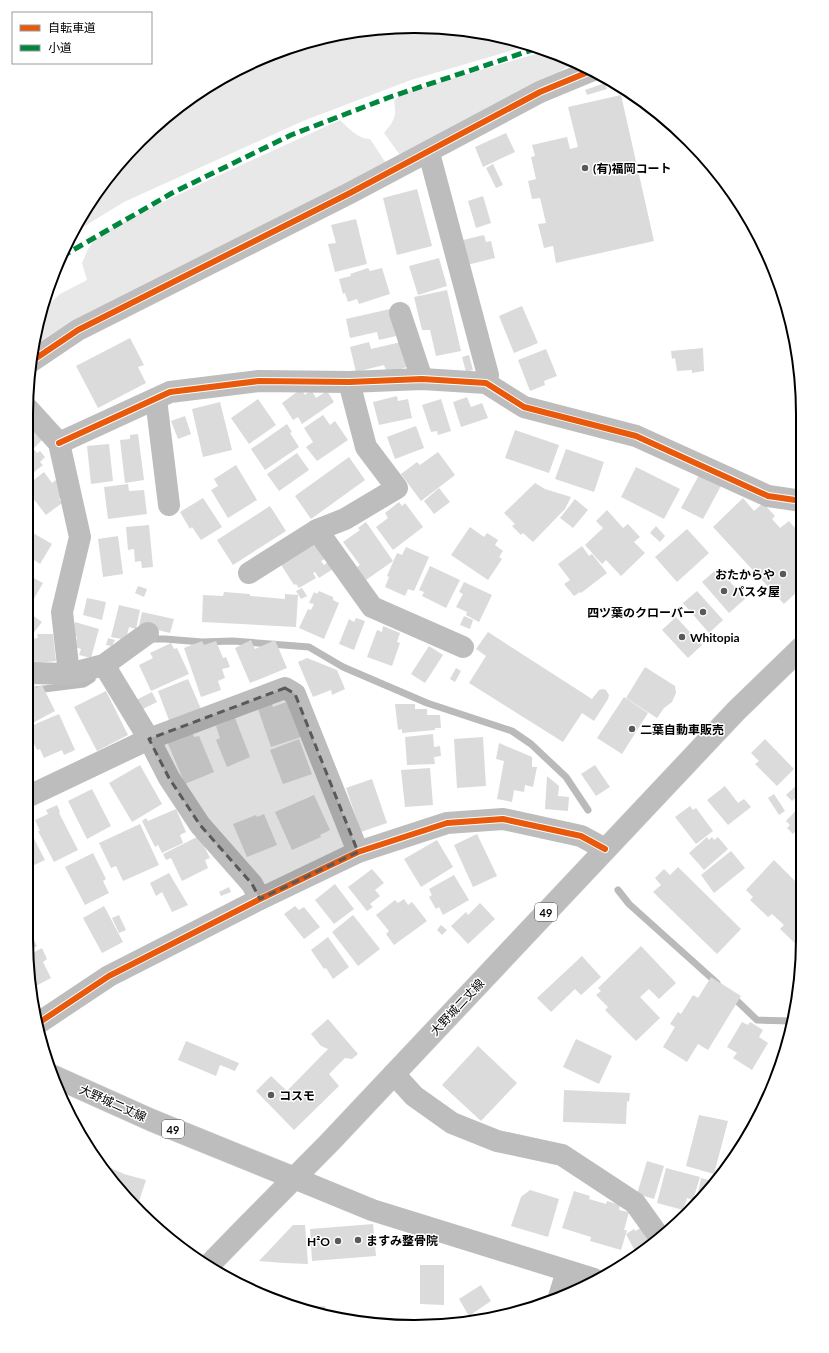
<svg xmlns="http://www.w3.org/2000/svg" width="829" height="1353" viewBox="0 0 829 1353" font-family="Lato,'Noto Sans JP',sans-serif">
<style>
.green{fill:#e8e8e8}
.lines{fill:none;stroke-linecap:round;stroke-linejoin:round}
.stream{stroke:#bababa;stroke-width:7}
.building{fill:#dbdbdb}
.major-casing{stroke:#dbdbdb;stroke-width:23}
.minor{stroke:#bdbdbd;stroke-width:22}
.major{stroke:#bdbdbd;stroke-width:22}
.quiet{stroke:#00873e;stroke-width:5;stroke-dasharray:10 5;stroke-linecap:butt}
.cycleway-casing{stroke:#fff;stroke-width:8}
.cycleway{stroke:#e8590c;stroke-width:6}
.marked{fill:#595959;fill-opacity:0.2;stroke:#595959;stroke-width:3;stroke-dasharray:8 5;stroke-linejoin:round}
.poi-dot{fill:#595959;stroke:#fff;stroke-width:1.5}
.labels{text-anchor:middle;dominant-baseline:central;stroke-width:3;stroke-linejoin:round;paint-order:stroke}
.shield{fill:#fff;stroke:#4c4c4c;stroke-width:1}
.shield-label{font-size:11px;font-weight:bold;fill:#000}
.poi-label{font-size:12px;font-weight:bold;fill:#000;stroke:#fff;text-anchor:start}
.street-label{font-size:12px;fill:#000;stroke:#fff}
.rim{fill:none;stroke:#000;stroke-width:2}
</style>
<rect width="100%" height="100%" fill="#fff"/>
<!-- green -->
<g class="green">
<path d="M440,27l75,12 15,6 -119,35 -108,41 -179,81 -49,30 31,-54 52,-55 62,-45 69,-31 75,-18z"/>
<path d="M546,51l31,12 -12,5 -15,12 -150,75 -16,-22c10,-12 13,-17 10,-32l8,-8z"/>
<path d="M340,120c8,8 18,19 30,19l16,24 -352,184 10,-38 16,-15 27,-14 -5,-17 5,-12 7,-11 14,-10 34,-18 84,-40z"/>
</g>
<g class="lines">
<!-- stream -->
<g class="stream">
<path d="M148,641l3,-2h14l37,3 31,-1 76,6 34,20 84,36 85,28 19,13 35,33 22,33"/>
<path d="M36,690l48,-6 8,-5"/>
<path d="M618,890l11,14 88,79"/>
<path d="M732,996l25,24 34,1"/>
</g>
</g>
<!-- building -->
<g class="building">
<path d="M605,83l2,6 -20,6 -2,-5z"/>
<path d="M621,95l33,146 -98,22 -3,-17 -9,2 -6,-24 8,-1 -6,-25 -8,1 -4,-18 8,-2 -5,-22 4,-1 -3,-11 35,-8 3,12 8,-2 -10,-40z"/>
<path d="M506,133l9,19 -32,15 -8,-20z"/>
<path d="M493,164l10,21 -7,3 -10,-20z"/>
<path d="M417,189l15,57 -35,9 -14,-57z"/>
<path d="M483,196l8,27 -15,5 -8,-27z"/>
<path d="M356,219l11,45 -32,8 -7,-28 8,-1 -5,-18z"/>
<path d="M484,235l2,7 5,-1 4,17 -28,7 -4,-25z"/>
<path d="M439,258l8,28 -29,9 -9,-29z"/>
<path d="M368,268l2,3 12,-3 8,26 -31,10 -2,-5 -9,3 -3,-9 -2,1 -4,-15 12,-3 -1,-2z"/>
<path d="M447,290l14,61 -25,5 -6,-26h-8l-8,-33z"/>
<path d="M522,306l16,37 -24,10 -15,-37z"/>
<path d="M390,309l6,27 -17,4 -2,-8 -27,6 -4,-19z"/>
<path d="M130,338l14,27 -6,2 8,16 -48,25 -22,-42z"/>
<path d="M369,342l2,7 30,-7 6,25 -20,6 -3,-8 -28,7 -6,-25z"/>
<path d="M703,348l1,23 -12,2v-3l-15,1 -2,-13 -3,1 -1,-8z"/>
<path d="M546,349l11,27 -13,5 1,4 -15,6 -12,-31z"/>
<path d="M469,355l4,15 -7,2 -4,-15z"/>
<path d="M301,389l4,6 6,-5 5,8 11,-7 7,11 -32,22 -4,-7 -5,3 -11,-17z"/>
<path d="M397,396l1,5 10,-2 4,19 -33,7 -6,-23z"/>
<path d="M467,397l4,10 11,-4 6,15 -27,9 -8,-25z"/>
<path d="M258,399l18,26 -27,19 -18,-26z"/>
<path d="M441,399l10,32 -13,4 -1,-4 -6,1 -9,-27z"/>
<path d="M220,402l12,48 -29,7 -11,-48z"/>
<path d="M323,415l7,10 5,-4 13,19 -31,21 -11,-14 7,-5 -9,-14z"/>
<path d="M185,416l6,18 -13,5 -7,-18z"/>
<path d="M287,424l5,8 -2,1 9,14 -34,23 -14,-21z"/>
<path d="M31,425l13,13 -10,10 -5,-6v-15z"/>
<path d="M416,426l8,22 -29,11 -8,-22z"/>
<path d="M515,430l44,15 -10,28 -44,-15z"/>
<path d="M138,434l6,46 -19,3 -5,-43 10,-1v-4z"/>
<path d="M29,444l8,9 3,-2 5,6 -5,5 3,3 -14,11z"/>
<path d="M109,444l4,37 -22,3 -4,-38z"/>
<path d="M566,449l38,13 -10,30 -39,-13z"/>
<path d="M438,452l17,23 -34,26 -20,-27 16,-12 3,3z"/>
<path d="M297,453l12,17 -30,21 -12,-17z"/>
<path d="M349,457l16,23 -54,39 -16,-23z"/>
<path d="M236,465l21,35 -29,18 -17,-28 7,-4 -4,-7z"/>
<path d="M636,467l44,22 -16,30 -43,-22z"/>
<path d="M44,472l8,11 4,-3 6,7 2,8 -5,4 3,4 -16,12 -17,-22v-9z"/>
<path d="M699,475l22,11 -18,33 -22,-11z"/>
<path d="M535,483l10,6 26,8 -6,12 -32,33 -10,-9 -2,2 -9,-9 3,-2 -11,-11z"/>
<path d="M128,484l1,7 15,-1 3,24 -39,5 -4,-32z"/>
<path d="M439,488l11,14 -16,12 -10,-13z"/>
<path d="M203,498l19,29 -21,13 -9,-13 -2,2 -10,-17z"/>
<path d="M743,498l11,13 9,-8 12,13 -3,3 8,9 9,-7 5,6 4,-3 4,4v12l-3,8 2,3v37l-17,16 -71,-77z"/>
<path d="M575,499l13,11 -15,18 -13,-10z"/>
<path d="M399,502l3,4 3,-3 18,24 -30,23 -17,-23 12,-9 -3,-5z"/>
<path d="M270,506l16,25 -53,34 -16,-25z"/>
<path d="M607,510l16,18 5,-4 12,13 -6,5 11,11 -24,23 -15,-16 -4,4 -17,-19 18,-17 -7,-7z"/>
<path d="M366,522l27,39 -27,19 -9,-13 3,-2 -17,-23 17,-12 -2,-2z"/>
<path d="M149,525l4,42 -11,1 -1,-7 -6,1 -1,-13 -6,1 -2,-23z"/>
<path d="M656,526l9,10 -5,6 -10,-9z"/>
<path d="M470,527l14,10 3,-4 11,7 -3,5 8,6 -4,6 3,2 -14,21 -37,-25z"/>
<path d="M687,529l22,24 -32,29 -22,-25z"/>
<path d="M28,530l24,14 -12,20 -12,-8z"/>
<path d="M118,536l5,38 -20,3 -5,-38z"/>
<path d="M311,539l15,19 -5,3 3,4 4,-3 5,7 -14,9 -4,-6 -2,1 3,5 -17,10 -3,-4 -2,1 -16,-25z"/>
<path d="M582,546l7,10 3,-2 15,19 -26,20 -1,-1 -6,4 -10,-12 6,-4 -12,-16z"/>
<path d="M406,547l23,10 -15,34 -6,-2 -3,7 -20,-9 4,-10 -2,-1 10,-23 5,2z"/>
<path d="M430,566l30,14 -14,28 -24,-12 2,-4 -5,-2z"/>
<path d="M718,568l27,31 -16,14 -27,-31z"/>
<path d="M28,575l15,8 -15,26z"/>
<path d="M464,582l28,13 -13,27 -13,-7 1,-3 -11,-5 7,-13 -4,-2z"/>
<path d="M138,586l9,3 -3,8 -9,-4z"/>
<path d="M302,588l5,8 -6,3 -5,-8z"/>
<path d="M319,591l14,6v3l6,3 -15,36 -25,-11 9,-19 3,1 3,-6 -5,-1 5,-11 3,2z"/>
<path d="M697,591l26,29 -14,13 -26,-30z"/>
<path d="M224,592l26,2v2l35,3v-5l13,1 -2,32 -94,-5 1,-27 20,1z"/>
<path d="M87,598l19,4 -4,18 -19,-5z"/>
<path d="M119,605l21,5 -4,19 -7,-2 -3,13 -15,-3z"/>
<path d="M28,612l14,10 -14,18z"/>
<path d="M142,612l32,7 -4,14 -12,-3h-20z"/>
<path d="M464,616l9,4 -3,9 -10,-4z"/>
<path d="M676,617l26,28 -14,13 -26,-28z"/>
<path d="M356,618l9,3 -11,29 -15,-6 10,-25 5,3z"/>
<path d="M75,622l24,7 -8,29 -12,-3 2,-6 -6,-2 2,-10 -5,-2z"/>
<path d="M383,626l17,7 -3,9 3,1 -8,23 -25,-9 10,-27 5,2z"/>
<path d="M488,632l104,67 7,-9 4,-1 3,1 3,5 -1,4 -14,22 -12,-8 -19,29 -94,-59 17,-27 -10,-7z"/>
<path d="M37,634h16l3,27 -26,3v-3h-2v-18h5l-1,-4 6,-1z"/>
<path d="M108,638l7,2 -3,6 -6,-1z"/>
<path d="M251,640l4,9 20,-9 12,28 -37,15 -15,-35z"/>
<path d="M202,641l2,4 12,-4 7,17 3,-1 4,10 -8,2 3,9 -7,3 3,9 -20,7 -17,-49z"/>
<path d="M171,643l3,6 3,-1 12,26 -38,17 -12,-26 14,-7 -3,-5z"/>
<path d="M429,646l14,9 -18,28 -14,-9z"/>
<path d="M307,658l30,12 8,19 -13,6 -1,-5 -18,7 -15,-35z"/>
<path d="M645,667l30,19 1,7 -4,9 -8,6 -7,10 -31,-20z"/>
<path d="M456,668l5,3 -6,11 -5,-3z"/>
<path d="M188,679l13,30 -31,14 -12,-32z"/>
<path d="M27,680l3,6 4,-2 2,4 6,-3 13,26 -28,15z"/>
<path d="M106,691l22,44 -31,16 -23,-44z"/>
<path d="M152,692l5,10 -16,8 -5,-10z"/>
<path d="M624,697l24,16 -26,41 -25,-16z"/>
<path d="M271,701l2,6 16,-6 12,36 -30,10 -14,-41z"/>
<path d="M395,704h20v5h12v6h13l1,13h-6v2l-33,3v-4l-4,1z"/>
<path d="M59,714l16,36 -11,5 -2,-5 -18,8 -4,-9 -3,1 -10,-21 4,-1v-2z"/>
<path d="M235,718l15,39 -23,10 -11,-27 4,-2 -4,-12z"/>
<path d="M191,729l3,8 5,-1 15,36 -29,12 -19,-45z"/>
<path d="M433,734l1,13 6,-1 1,10 -7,1 1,7 -28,1 -2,-28z"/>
<path d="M483,737l3,49 -29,2 -3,-49z"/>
<path d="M299,739l13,35 -29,10 -13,-34z"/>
<path d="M765,739l29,30 -17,17 -22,-22 4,-3 -8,-8z"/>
<path d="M499,743l33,14v10h5l-4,20 -8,-2 -1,7 -10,-2 -2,12 -15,-3 7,-38 -8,-2z"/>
<path d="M140,765l22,39 -30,18 -23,-39z"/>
<path d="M595,765l15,22 -14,9 -15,-22z"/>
<path d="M430,768l3,37 -28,2 -4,-37z"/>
<path d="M547,776l12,10 -1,10 11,1 -1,14 -23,-2z"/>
<path d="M372,779l15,44 -26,9 -15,-44z"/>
<path d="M801,781v12l-9,8 -6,-6z"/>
<path d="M725,786l13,17 6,-4 7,8 -23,18 -21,-25z"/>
<path d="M92,789l19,37 -24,13 -19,-38z"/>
<path d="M774,794l11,17 -6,4 -11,-17z"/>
<path d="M314,795l16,35 -10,5 1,2 -29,13 -17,-38z"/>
<path d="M57,805l3,7 -1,1 19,37 -24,12 -16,-31h2l-5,-11 13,-6 -2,-4z"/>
<path d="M690,806l3,4 3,-2 17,23 -17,13 -21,-27z"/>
<path d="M800,806v27l-3,-4 -4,5 -6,-6 3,-3 -4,-4z"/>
<path d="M176,809l10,23 -6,3 3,8 -21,10 -4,-8 -3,2 -13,-26 4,-3 2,3z"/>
<path d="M264,814l13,31 -30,12 -14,-33 23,-9 1,2z"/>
<path d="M140,824l19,41 -36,16 -7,-15 -5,2 -12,-25z"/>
<path d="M27,827h1l17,33 -19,9z"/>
<path d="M477,834l20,42 -24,11 -19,-42z"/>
<path d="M199,836l11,22 -5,2 3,8 -26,13 -11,-23 -5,2 -3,-6z"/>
<path d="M707,837l2,3 3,-3 2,3 4,-3 10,12 -24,21 -15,-17z"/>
<path d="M437,840l16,27 -32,20 -17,-28z"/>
<path d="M731,851l14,17 -31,25 -13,-18z"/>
<path d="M93,853l13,26 -3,2 6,12 -24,12 -20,-38z"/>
<path d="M774,860l26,26v58l-2,2 -18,-17 4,-4 -12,-11 -4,3 -18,-17 3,-3 -7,-7z"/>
<path d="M678,867l63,62 -24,25 -64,-62 8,-7 -6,-7 9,-9 6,6z"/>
<path d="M372,869l12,14 -9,7 5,6 -10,8 3,3 -6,4 -19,-24z"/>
<path d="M169,873l19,32 -16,7 -10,-20 -6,4 -6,-13z"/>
<path d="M454,875l15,25 -26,15 -4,-8 -3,2 -7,-12 3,-2 -3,-6z"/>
<path d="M335,884l19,25 -20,15 -19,-24z"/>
<path d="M229,887l2,5 -10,4 -2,-4z"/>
<path d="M404,899l4,6 4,-3 15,19 -33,24 -8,-11 3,-3 -13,-16 19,-15 3,3z"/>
<path d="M480,903l15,16 -27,25 -17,-18 15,-14 2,3z"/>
<path d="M104,906l19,36 -21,11 -19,-35z"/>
<path d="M295,906l4,4 5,-3 16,20 -16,12 -20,-25z"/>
<path d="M119,915l7,15 -7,3 -7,-15z"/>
<path d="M353,915l27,34 -22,17 -26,-34z"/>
<path d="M26,925l11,21 -9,5 -2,-13z"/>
<path d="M441,925l6,5 -5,5 -5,-5z"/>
<path d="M328,937l21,30 -16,12 -7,-11 -2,1 -13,-19z"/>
<path d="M641,946l35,37 -17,16 -10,-10 -9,8 20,21 -24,23 -31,-31 3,-3 -12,-12 5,-4 -3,-3z"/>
<path d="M42,948l5,11 -4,3 8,16 -17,9 -5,-32z"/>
<path d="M582,956l19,21 -20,18 -6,-6 -24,23 -14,-14z"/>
<path d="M711,977l30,19 -33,54 -10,-6 -11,18 -24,-15 12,-20 -5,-3 8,-12 3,2 12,-19 5,3z"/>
<path d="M328,1019l30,35 -6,5 -7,-1 -16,16 10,12 -45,44 -38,-39 15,-15 16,15 41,-42 -7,-3 -10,-12z"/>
<path d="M742,1022l6,3 2,-3 13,8 -4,7 9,6 -16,27 -19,-12 4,-5 -10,-6z"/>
<path d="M576,1039l36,17 -13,28 -36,-17z"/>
<path d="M186,1041l53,22 -4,8 -15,-6 -4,11 -38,-16z"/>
<path d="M478,1046l39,37 -36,38 -39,-36z"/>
<path d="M564,1090l66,3 -1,9 -2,-1 -1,23 -63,-2z"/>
<path d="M699,1115l29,6 -14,53 -28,-8z"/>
<path d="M647,1161l17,5 -10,33 -17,-5z"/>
<path d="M100,1163l24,11 22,6 -7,21 -8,-1 -25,-25z"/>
<path d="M666,1168l34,9 -7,23 -6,-2 -4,12 -26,-7z"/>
<path d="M701,1178l15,4 -19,17z"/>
<path d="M530,1190l29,9 -11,38 -37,-11 10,-29z"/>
<path d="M574,1191l16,5 -1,3 17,5 1,-3 13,4 -1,5 10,2 -5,18h3l-6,20 -31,-9 1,-4 -29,-9z"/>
<path d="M373,1224l3,32 -64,5 -2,-32z"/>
<path d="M293,1225h12l3,39 -24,-1 -25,-2z"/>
<path d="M641,1228l9,15 -13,12 -11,-21 8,-5 1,2z"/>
<path d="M420,1265h24v40l-24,-1z"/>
<path d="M481,1285l10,16 -22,15 -10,-17z"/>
<path d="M325,1306l1,6 -24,-4z"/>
<path d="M417,1322l17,1v1l-17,2z"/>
</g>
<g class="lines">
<!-- major casing -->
<g class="major-casing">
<g id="major">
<path d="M53,1076l98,44 143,58"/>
<path d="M210,1264l36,-37 84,-85 406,-431 65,-63"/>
</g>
</g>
<!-- minor -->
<g class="minor">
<path d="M429,153l59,222 -2,8"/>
<path d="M400,313l22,66"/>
<path d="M29,363l49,-33 272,-137 190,-101 53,-22"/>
<path d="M349,382l17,65 31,41 -52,31 -28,11 55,77 91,40"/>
<path d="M156,399l13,106"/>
<path d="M29,410l30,33 21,94 -18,75 7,62"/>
<path d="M59,443l111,-51 89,-11 90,1 73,-3 64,4 38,24 112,29 132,60 34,5"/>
<path d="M249,573l68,-43"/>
<path d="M104,665l45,74 20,39 31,47 52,59 8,15"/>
<path d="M28,673l41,1 35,-9 44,-32"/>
<path d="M27,797l122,-58 136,-51 10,6 63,158"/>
<path d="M40,1022l69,-46 151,-77 98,-47 89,-29 56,-4 78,17 24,13"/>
<path d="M394,1074l20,22 38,27 45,18 65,14 73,48 23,32"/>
<path d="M294,1178l78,32 222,69"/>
<path d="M559,1297l8,-26"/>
</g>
<!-- major -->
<use href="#major" class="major"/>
<!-- quiet -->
<path class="quiet" d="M61,257l111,-64 119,-58 99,-38 148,-49"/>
<!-- cycleway casing -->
<g class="cycleway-casing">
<g id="cycleway">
<path d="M29,363l49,-33 272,-137 190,-101 53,-22"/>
<path d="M59,443l111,-51 89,-11 90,1 73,-3 64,4 38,24 112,29 132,60 34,5"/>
<path d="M40,1022l69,-46 151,-77 98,-47 89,-29 56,-4 78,17 24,13"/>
</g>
</g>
<!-- cycleway -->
<use href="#cycleway" class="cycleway"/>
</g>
<!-- marked area -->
<path class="marked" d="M285,688l10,6 63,158 -98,47 -8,-15 -52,-59 -31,-47 -20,-39z"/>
<!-- markers -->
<g class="poi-dot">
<circle cx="585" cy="168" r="4"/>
<circle cx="783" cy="574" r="4"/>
<circle cx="724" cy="591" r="4"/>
<circle cx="703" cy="612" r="4"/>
<circle cx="682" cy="637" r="4"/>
<circle cx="632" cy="729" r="4"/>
<circle cx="271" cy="1095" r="4"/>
<circle cx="358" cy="1240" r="4"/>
<circle cx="338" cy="1241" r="4"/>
</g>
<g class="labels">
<!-- shield labels -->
<g class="shield">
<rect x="535" y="903" width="22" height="18" rx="3"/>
<rect x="162" y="1120" width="22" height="18" rx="3"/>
</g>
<g class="shield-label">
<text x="546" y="912">49</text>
<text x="173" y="1129">49</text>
</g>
<!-- poi labels -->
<g class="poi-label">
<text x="593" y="168">(有)福岡コート</text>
<text x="775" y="574" text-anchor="end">おたからや</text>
<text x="732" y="591">パスタ屋</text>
<text x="695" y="612" text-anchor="end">四ツ葉のクローバー</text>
<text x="690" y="637">Whitopia</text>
<text x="640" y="729">二葉自動車販売</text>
<text x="279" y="1095">コスモ</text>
<text x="366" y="1240">ますみ整骨院</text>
<text x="330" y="1241" text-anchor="end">H²O</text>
</g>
<!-- street labels -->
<g class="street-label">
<text transform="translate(457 1007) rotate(-47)">大野城二丈線</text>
<text transform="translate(113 1103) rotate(24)">大野城二丈線</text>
</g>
</g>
<!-- crop -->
<path d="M0 0H829V1353H0ZM414 33H415A381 381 0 0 1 796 414V939A381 381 0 0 1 415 1320H414A381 381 0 0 1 33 939V414A381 381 0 0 1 414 33Z" fill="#fff" fill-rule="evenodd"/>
<path class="rim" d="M414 33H415A381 381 0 0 1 796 414V939A381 381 0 0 1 415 1320H414A381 381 0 0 1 33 939V414A381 381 0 0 1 414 33Z"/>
<!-- legend -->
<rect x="12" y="12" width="140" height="52" fill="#ffffff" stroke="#999999"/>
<rect x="20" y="25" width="20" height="6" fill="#e8590c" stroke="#999999"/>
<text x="48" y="32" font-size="12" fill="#000000">自転車道</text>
<rect x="20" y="45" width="20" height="6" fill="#00873e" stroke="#999999"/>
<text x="48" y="52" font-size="12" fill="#000000">小道</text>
</svg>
